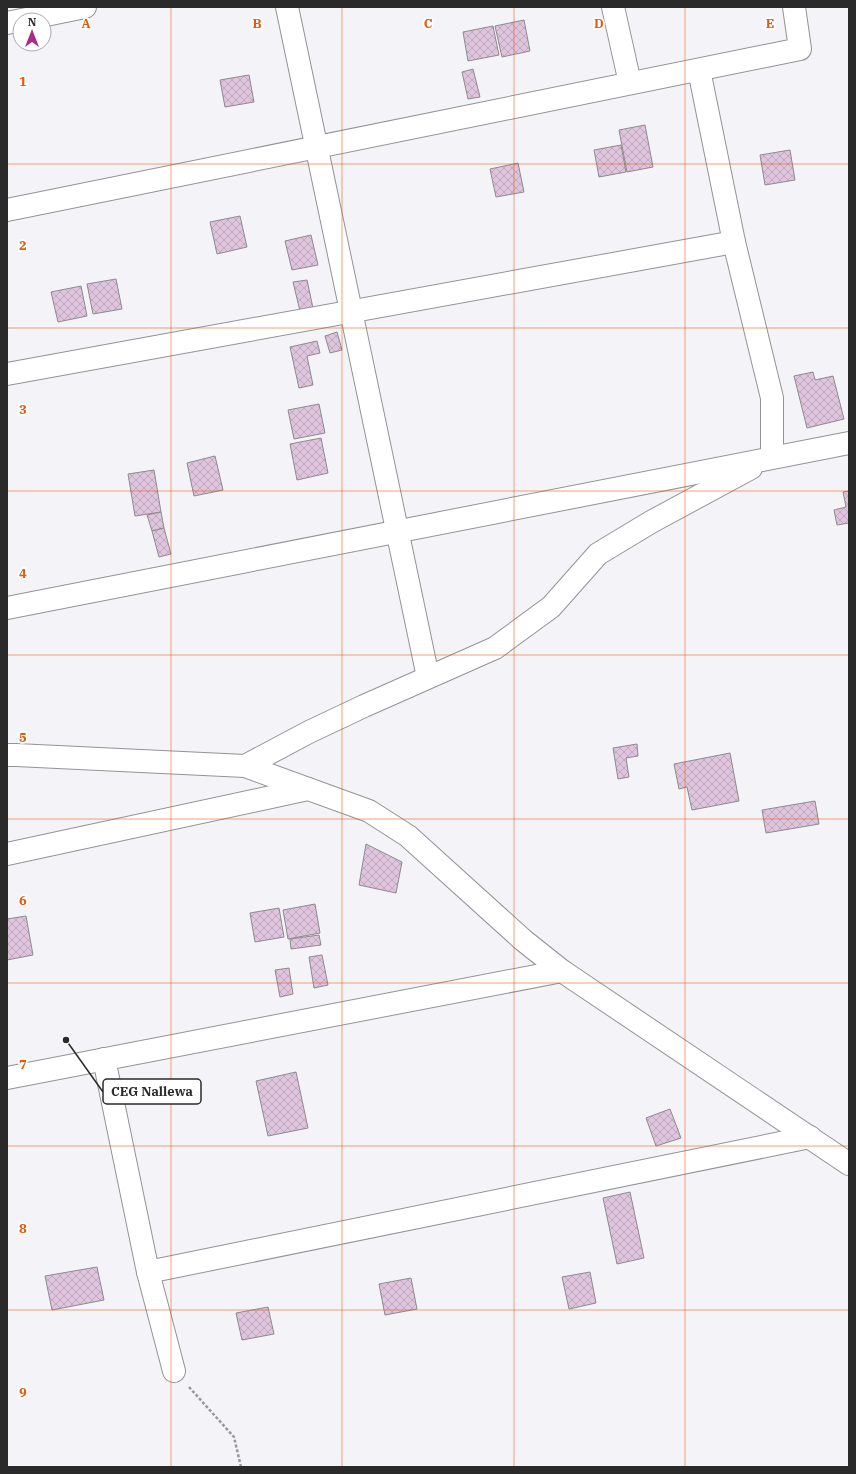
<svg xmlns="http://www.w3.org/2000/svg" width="856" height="1474" viewBox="0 0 856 1474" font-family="'IBM Plex Serif',serif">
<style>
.building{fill:url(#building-cross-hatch);stroke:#8d8a8d}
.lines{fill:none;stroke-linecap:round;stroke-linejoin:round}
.minor-casing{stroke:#939397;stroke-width:24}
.path{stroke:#98989b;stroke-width:2.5;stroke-dasharray:3 2;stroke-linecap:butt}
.minor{stroke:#fff;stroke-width:22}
.grid{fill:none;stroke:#e8590c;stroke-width:1;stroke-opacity:0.55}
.grid-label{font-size:13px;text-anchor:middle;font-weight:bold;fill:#e8590c;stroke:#fff;stroke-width:3.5;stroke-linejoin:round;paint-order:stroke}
.leader{fill:none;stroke:#2a2a2b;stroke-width:1.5}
.callout-dot{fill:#2a2a2b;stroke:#fff;stroke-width:1.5}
.callout{fill:#fff;stroke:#2a2a2b;stroke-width:1.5}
.callout-label{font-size:13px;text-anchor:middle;font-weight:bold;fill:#2a2a2b}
</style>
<defs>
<pattern id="building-cross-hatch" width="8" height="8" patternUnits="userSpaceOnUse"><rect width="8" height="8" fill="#dfc4dd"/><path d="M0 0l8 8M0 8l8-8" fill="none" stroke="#c0a9be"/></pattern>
</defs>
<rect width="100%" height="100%" fill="#f4f4f8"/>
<!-- building -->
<g class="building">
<path d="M524,20l6,31 -28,6 -7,-31z"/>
<path d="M493,26l6,29 -31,6 -5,-29z"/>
<path d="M473,69l7,28 -12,2 -6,-27z"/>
<path d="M249,75l5,27 -29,5 -5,-27z"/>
<path d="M645,125l8,42 -26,5 -8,-42z"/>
<path d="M621,145l5,27 -27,5 -5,-27z"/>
<path d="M790,150l5,30 -30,5 -5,-30z"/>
<path d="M518,163l6,29 -28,5 -6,-28z"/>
<path d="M240,216l7,31 -30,7 -7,-32z"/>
<path d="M311,235l7,30 -26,5 -7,-29z"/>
<path d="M116,279l6,30 -29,5 -6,-30z"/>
<path d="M307,280l6,28 -13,3 -7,-29z"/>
<path d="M81,286l6,30 -29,6 -7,-30z"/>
<path d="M337,332l5,18 -12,3 -5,-17z"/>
<path d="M317,341l3,12 -13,3 6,29 -14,3 -9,-41z"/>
<path d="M813,372l2,8 18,-4 11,43 -37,9 -13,-52z"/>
<path d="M319,404l6,29 -31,6 -6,-29z"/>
<path d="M321,438l7,35 -31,7 -7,-36z"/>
<path d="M215,456l8,34 -29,6 -7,-33z"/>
<path d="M154,470l7,42 -26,4 -7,-42z"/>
<path d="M849,491v32l-12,2 -3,-15 12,-3 -3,-15z"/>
<path d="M161,512l3,16 -12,3 -5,-16z"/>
<path d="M164,528l7,26 -12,3 -7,-26z"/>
<path d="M637,744l1,12 -12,2 3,19 -11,2 -5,-31z"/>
<path d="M730,753l9,48 -47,9 -5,-23 -8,2 -5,-25z"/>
<path d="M815,801l4,23 -53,9 -4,-23z"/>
<path d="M366,844l36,18 -6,31 -37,-8z"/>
<path d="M315,904l5,29 -32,6 -5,-29z"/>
<path d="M279,908l5,29 -29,5 -5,-29z"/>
<path d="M26,916l7,39 -26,5v-41z"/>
<path d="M319,935l2,10 -30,4 -1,-10z"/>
<path d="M322,955l6,30 -14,3 -5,-31z"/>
<path d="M289,968l4,26 -13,3 -5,-27z"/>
<path d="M296,1072l12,56 -40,8 -12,-55z"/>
<path d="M670,1109l11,29 -25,8 -10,-28z"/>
<path d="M630,1192l14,66 -27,6 -14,-66z"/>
<path d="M97,1267l7,33 -52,10 -7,-34z"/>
<path d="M590,1272l6,31 -27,6 -7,-32z"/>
<path d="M411,1278l6,31 -32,6 -6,-31z"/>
<path d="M268,1307l6,27 -32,6 -6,-27z"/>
</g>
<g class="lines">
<!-- minor casing -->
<g class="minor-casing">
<g id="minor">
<path d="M287,7l141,670"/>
<path d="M613,7l17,76"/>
<path d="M7,23l78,-16"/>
<path d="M699,70l35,172 38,156v59"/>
<path d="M7,210l793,-161 -6,-42"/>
<path d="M7,374l727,-132"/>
<path d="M7,608l842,-165"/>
<path d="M7,755h9l229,11 124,45 39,25 115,104 39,31 287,193"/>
<path d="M245,766l64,-34 55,-26 131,-58 56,-41 47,-53 53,-32 100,-54"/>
<path d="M7,854l301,-65"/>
<path d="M104,1059l44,213 26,99"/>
<path d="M7,1078l555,-107"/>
<path d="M148,1272l662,-135"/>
</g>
</g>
<!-- path -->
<path class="path" d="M189,1387l45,50 7,30"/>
<!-- minor -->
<use href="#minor" class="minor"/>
</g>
<!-- grid -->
<path class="grid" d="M171,7v1460M342,7v1460M514,7v1460M685,7v1460M7,164h842M7,328h842M7,491h842M7,655h842M7,819h842M7,983h842M7,1146h842M7,1310h842"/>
<g class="grid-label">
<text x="86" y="28">A</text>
<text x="257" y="28">B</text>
<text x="428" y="28">C</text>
<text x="599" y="28">D</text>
<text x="770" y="28">E</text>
<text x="23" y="86">1</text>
<text x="23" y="250">2</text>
<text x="23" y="414">3</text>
<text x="23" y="578">4</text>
<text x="23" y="742">5</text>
<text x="23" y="905">6</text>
<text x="23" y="1069">7</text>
<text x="23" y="1233">8</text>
<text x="23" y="1397">9</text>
</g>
<!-- callouts -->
<path class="leader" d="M66 1040L103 1092"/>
<circle class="callout-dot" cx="66" cy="1040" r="4"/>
<rect class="callout" x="103" y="1079" width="98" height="25" rx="4"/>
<g class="callout-label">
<text x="152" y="1096">CEG Nallewa</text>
</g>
<!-- border -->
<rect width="856" height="1474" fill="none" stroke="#2a2a2b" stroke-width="16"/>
<!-- north arrow -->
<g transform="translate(32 32)"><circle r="19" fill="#ffffff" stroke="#aaaaaa"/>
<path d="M0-3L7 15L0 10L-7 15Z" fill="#a72e83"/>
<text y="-6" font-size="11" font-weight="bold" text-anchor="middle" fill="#2a2a2b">N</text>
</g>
</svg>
